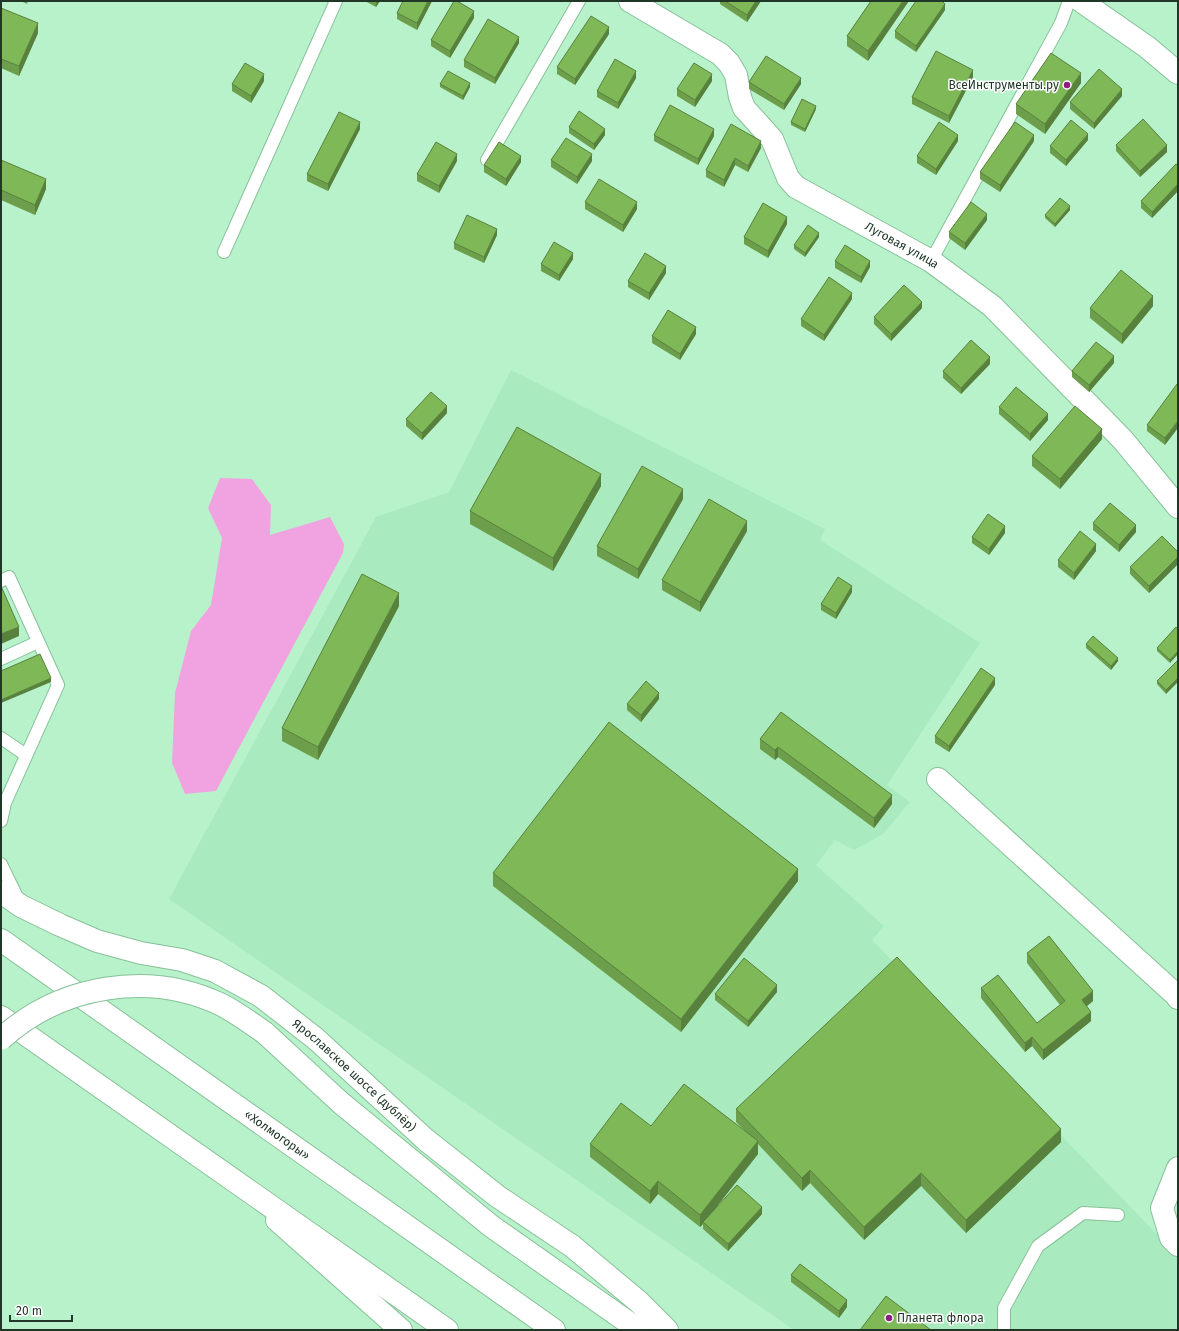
<svg xmlns="http://www.w3.org/2000/svg" width="1179" height="1331" viewBox="0 0 1179 1331" font-family="'Fira Sans',sans-serif">
<style>
.built{fill:#a9ebbe}
.green{fill:#f1a3e1}
.lines{fill:none;stroke-linecap:round;stroke-linejoin:round}
.lane-casing{stroke:#87c099;stroke-width:14}
.street-casing{stroke:#87c099;stroke-width:24}
.secondary-casing{stroke:#87c099;stroke-width:24}
.highway-casing{stroke:#87c099;stroke-width:24}
.lane{stroke:#fff;stroke-width:12}
.street{stroke:#fff;stroke-width:22}
.secondary{stroke:#fff;stroke-width:22}
.highway{stroke:#fff;stroke-width:22}
.secondary-bridge-casing{stroke:#87c099;stroke-width:24;stroke-linecap:butt}
.secondary-bridge{stroke:#fff;stroke-width:22}
.wall{fill:#6c9e4b}
.shaded-wall{fill:#58813d}
.building{fill:#7eb857;stroke:#58813d}
.poi-dot{fill:#8d1d7f;stroke:#fff;stroke-width:1.5}
.labels{text-anchor:middle;dominant-baseline:central;stroke-width:3;stroke-linejoin:round;paint-order:stroke}
.poi-label{font-size:12px;fill:#203727;stroke:#fff;text-anchor:end}
.street-label{font-size:12px;fill:#203727;stroke:#fff}
</style>
<rect width="100%" height="100%" fill="#b8f2ca"/>
<!-- built -->
<path class="built" d="M511,370l314,159 -5,11 160,103 -93,142 23,17 -27,32 -29,16 -19,-10 -19,25 68,61 -12,14 306,316v74h-384l-625,-431 207,-382 73,-25z"/>
<!-- green -->
<path class="green" d="M220,478l32,1 19,26 -1,30 60,-18 14,27 -1,9 -127,238 -31,3 -13,-31 3,-70 16,-62 20,-26 11,-67 -14,-30z"/>
<g class="lines">
<!-- lane casing -->
<g class="lane-casing">
<g id="lane">
<path d="M487,160l92,-159"/>
<path d="M224,252l112,-251"/>
<path d="M931,261l130,-238 8,-22"/>
<path d="M1,581l8,-4 49,108 -53,118 -4,18"/>
<path d="M1,659l37,-17"/>
<path d="M1,738l25,17"/>
<path d="M1,864l17,35"/>
<path d="M1004,1330v-22l34,-62 45,-33 35,2"/>
</g>
</g>
<!-- street casing -->
<g class="street-casing">
<g id="street">
<path id="s1" d="M630,1l90,53 9,9 7,12 4,22 4,11 28,31 16,39 8,9 135,74 61,45 131,134 55,67"/>
<path d="M938,779l237,215 3,4"/>
<path d="M1178,1168l-16,40 9,30 7,7"/>
</g>
</g>
<!-- secondary casing -->
<g class="secondary-casing">
<g id="secondary">
<path d="M1081,1l66,46 31,26"/>
<path id="s2" d="M1,892l20,14 39,19 37,16 44,12 41,7 33,11 46,25 55,43 110,101 71,56 75,50 67,56 28,28"/>
<path d="M265,1033l76,70 150,123 148,104"/>
<path d="M277,1220l124,110"/>
</g>
</g>
<!-- highway casing -->
<g class="highway-casing">
<g id="highway">
<path id="s3" d="M1,940l553,390"/>
<path d="M1,1017l446,313"/>
</g>
</g>
<!-- lane -->
<use href="#lane" class="lane"/>
<!-- street -->
<use href="#street" class="street"/>
<!-- secondary -->
<use href="#secondary" class="secondary"/>
<!-- highway -->
<use href="#highway" class="highway"/>
<!-- secondary-bridge casing -->
<g class="secondary-bridge-casing">
<path id="secondary-bridge" d="M1,1039c59,-54 148,-69 221,-34 15,8 29,18 43,28"/>
</g>
<!-- secondary-bridge -->
<use href="#secondary-bridge" class="secondary-bridge"/>
</g>
<!-- wall -->
<g class="wall">
<path d="M21,1h7l-1,3z"/>
<path d="M365,1h15l-4,6z"/>
<path d="M403,1h29l-15,29 -20,-11v-6z"/>
<path d="M720,1h41l-14,21 -27,-18z"/>
<path d="M871,1l-3,60 -21,-15v-10z"/>
<path d="M1,8l37,25 -19,43 -18,-8z"/>
<path d="M945,10l-29,42 -21,-14v-7z"/>
<path d="M474,18l-24,40 -19,-12v-6z"/>
<path d="M609,34l-34,51 -18,-11v-7z"/>
<path d="M519,43l-24,41 -31,-17v-7z"/>
<path d="M973,77l-24,46 -37,-19v-7z"/>
<path d="M636,78l-18,31 -21,-12v-6z"/>
<path d="M264,81l-13,22 -19,-12v-7z"/>
<path d="M712,81l-17,26 -18,-11v-7z"/>
<path d="M749,82l52,2 -17,26 -35,-21z"/>
<path d="M1081,83l-36,51 -29,-20v-10z"/>
<path d="M440,84l30,3 -7,13 -23,-13z"/>
<path d="M1122,96l-28,33 -24,-20v-7z"/>
<path d="M816,109l-11,23 -14,-7v-3z"/>
<path d="M569,127l36,8 -11,15 -25,-17z"/>
<path d="M360,129l-32,62 -21,-10v-7z"/>
<path d="M654,135l60,1 -16,29 -44,-24z"/>
<path d="M1088,140l-22,26 -16,-13v-7z"/>
<path d="M958,141l-22,34 -19,-12v-7z"/>
<path d="M1034,141l-34,51 -20,-13v-7z"/>
<path d="M1116,145l51,7 -27,25 -24,-26z"/>
<path d="M761,148l-13,24 -13,-7 -11,22 -18,-10v-7z"/>
<path d="M1,160l45,29 -11,26 -34,-15z"/>
<path d="M551,160l41,1 -15,23 -26,-17z"/>
<path d="M457,161l-18,32 -22,-12v-7z"/>
<path d="M521,162l-15,24 -22,-14v-7z"/>
<path d="M1178,166v25l-26,27 -11,-10v-7z"/>
<path d="M585,202l52,7 -14,23 -38,-23z"/>
<path d="M1070,210l-15,17 -10,-9v-3z"/>
<path d="M987,220l-22,30 -16,-12v-6z"/>
<path d="M787,224l-19,34 -24,-14v-7z"/>
<path d="M497,235l-13,28 -30,-14v-6z"/>
<path d="M819,237l-14,20 -11,-8v-4z"/>
<path d="M573,259l-14,22 -18,-10v-7z"/>
<path d="M835,261l35,6 -9,16 -26,-15z"/>
<path d="M666,273l-17,27 -21,-13v-6z"/>
<path d="M852,299l-28,42 -23,-15v-7z"/>
<path d="M1153,306l-31,38 -32,-26v-10z"/>
<path d="M922,308l-31,33 -17,-17v-7z"/>
<path d="M696,334l-16,26 -28,-17v-7z"/>
<path d="M1114,363l-25,29 -17,-15v-6z"/>
<path d="M990,364l-29,30 -18,-16v-7z"/>
<path d="M1178,385l-13,60 -18,-14v-6z"/>
<path d="M999,407l49,13 -18,21 -31,-27z"/>
<path d="M447,413l-25,27 -16,-14v-7z"/>
<path d="M1102,439l-42,50 -28,-23v-10z"/>
<path d="M601,486l-48,85 -83,-47v-13z"/>
<path d="M683,499l-45,80 -41,-23v-10z"/>
<path d="M1093,523l43,9 -17,20 -26,-22z"/>
<path d="M747,531l-47,81 -38,-22v-10z"/>
<path d="M1005,533l-16,22 -17,-12v-6z"/>
<path d="M1096,551l-22,29 -16,-13v-7z"/>
<path d="M1178,552v12l-29,29 -19,-19v-7z"/>
<path d="M852,592l-16,27 -15,-9v-6z"/>
<path d="M399,606l-81,154 -36,-19v-13z"/>
<path d="M1176,627l-6,36 -13,-12v-3z"/>
<path d="M1086,644l32,17 -7,9 -25,-22z"/>
<path d="M1178,660l-12,34 -9,-10v-3z"/>
<path d="M995,685l-46,67 -14,-9v-7z"/>
<path d="M659,699l-18,23 -14,-12v-6z"/>
<path d="M781,712l111,92 -18,24 -96,-71 -3,3 -15,-11v-10z"/>
<path d="M493,873l305,8 -117,151 -188,-146z"/>
<path d="M1027,953l66,48 -6,5 4,15 -48,39 -11,-14 -7,6 -44,-54v-10l56,35 23,-18 -33,-42z"/>
<path d="M777,992l-29,35 -33,-27v-6z"/>
<path d="M736,1109l325,33 -95,91 -45,-47 -57,54 -54,-57 -8,8 -44,-47v10l-45,57 49,3 -34,37 -25,-22v-5l-3,3 -42,-33 -8,10 -60,-47v-13l61,-18 95,6 -10,-10z"/>
<path d="M791,1275l56,32 -8,11 -48,-36z"/>
</g>
<!-- shaded-wall -->
<g class="shaded-wall">
<path d="M376,1h4l-4,6z"/>
<path d="M428,1h4l-15,29v-7z"/>
<path d="M756,1h5l-14,21v-7z"/>
<path d="M903,1h6l-41,60v-10z"/>
<path d="M945,4v6l-29,42v-6z"/>
<path d="M474,11v7l-24,40v-7z"/>
<path d="M38,23v10l-19,43v-10z"/>
<path d="M609,27v7l-34,51v-6z"/>
<path d="M519,37v6l-24,41v-6z"/>
<path d="M973,70v7l-24,46v-7z"/>
<path d="M636,71v7l-18,31v-6z"/>
<path d="M1081,73v10l-36,51v-10z"/>
<path d="M264,74v7l-13,22v-7z"/>
<path d="M712,74v7l-17,26v-7z"/>
<path d="M801,78v6l-17,26v-6z"/>
<path d="M470,83v4l-7,13v-4z"/>
<path d="M1122,89v7l-28,33v-6z"/>
<path d="M816,106v3l-11,23v-3z"/>
<path d="M360,122v7l-32,62v-7z"/>
<path d="M605,129v6l-11,15v-6z"/>
<path d="M714,129v7l-16,29v-6z"/>
<path d="M1088,134v6l-22,26v-6z"/>
<path d="M958,135v6l-22,34v-6z"/>
<path d="M1034,135v6l-34,51v-7z"/>
<path d="M761,141v7l-13,24v-6z"/>
<path d="M1167,145v7l-27,25v-6z"/>
<path d="M457,154v7l-18,32v-7z"/>
<path d="M592,154v7l-15,23v-7z"/>
<path d="M521,156v6l-15,24v-7z"/>
<path d="M735,158v7l-11,22v-7z"/>
<path d="M46,179v10l-11,26v-10z"/>
<path d="M1178,184v7l-26,27v-6z"/>
<path d="M637,202v7l-14,23v-7z"/>
<path d="M1070,206v4l-15,17v-3z"/>
<path d="M987,214v6l-22,30v-7z"/>
<path d="M787,217v7l-19,34v-7z"/>
<path d="M497,229v6l-13,28v-6z"/>
<path d="M819,233v4l-14,20v-4z"/>
<path d="M573,253v6l-14,22v-6z"/>
<path d="M870,261v6l-9,16v-6z"/>
<path d="M666,266v7l-17,27v-7z"/>
<path d="M852,293v6l-28,42v-6z"/>
<path d="M1153,296v10l-31,38v-10z"/>
<path d="M922,302v6l-31,33v-7z"/>
<path d="M696,327v7l-16,26v-6z"/>
<path d="M1114,356v7l-25,29v-7z"/>
<path d="M990,357v7l-29,30v-6z"/>
<path d="M447,406v7l-25,27v-7z"/>
<path d="M1048,414v6l-18,21v-7z"/>
<path d="M1178,421v7l-13,17v-7z"/>
<path d="M1102,429v10l-42,50v-10z"/>
<path d="M601,474v12l-48,85v-13z"/>
<path d="M683,489v10l-45,80v-10z"/>
<path d="M747,521v10l-47,81v-10z"/>
<path d="M1136,525v7l-17,20v-7z"/>
<path d="M1005,526v7l-16,22v-6z"/>
<path d="M1096,544v7l-22,29v-7z"/>
<path d="M1178,557v7l-29,29v-7z"/>
<path d="M852,586v6l-16,27v-6z"/>
<path d="M399,593v13l-81,154v-13z"/>
<path d="M19,627v9l-18,8v-10z"/>
<path d="M1178,651v3l-8,9v-3z"/>
<path d="M1118,658v3l-7,9v-4z"/>
<path d="M51,678v4l-50,21v-3z"/>
<path d="M995,678v7l-46,67v-6z"/>
<path d="M1178,678v4l-12,12v-4z"/>
<path d="M659,693v6l-18,23v-7z"/>
<path d="M778,747v10l-3,3v-10z"/>
<path d="M892,795v9l-18,24v-10z"/>
<path d="M798,869v12l-117,151v-13z"/>
<path d="M777,985v7l-29,35v-6z"/>
<path d="M1093,991v10l-11,9v-10z"/>
<path d="M1091,1012v9l-48,39v-10z"/>
<path d="M1032,1037v9l-7,6v-9z"/>
<path d="M1061,1129v13l-95,91v-13z"/>
<path d="M758,1141v13l-54,69 -1,-1v2l-3,3v-12z"/>
<path d="M810,1170v13l-8,8v-13z"/>
<path d="M921,1173v13l-57,54v-13z"/>
<path d="M658,1181v13l-8,10v-13z"/>
<path d="M762,1207v7l-34,37v-7z"/>
<path d="M847,1300v7l-8,11v-7z"/>
</g>
<!-- building -->
<g class="building">
<path d="M403,1h25l-11,22 -20,-10z"/>
<path d="M454,1h3l17,10 -24,40 -19,-11z"/>
<path d="M725,1h31l-9,14z"/>
<path d="M871,1h32l-35,50 -21,-15z"/>
<path d="M916,1h26l3,3 -29,42 -21,-15z"/>
<path d="M1,8l37,15 -19,43 -18,-7z"/>
<path d="M591,16l18,11 -34,52 -18,-12z"/>
<path d="M488,19l31,18 -24,41 -31,-18z"/>
<path d="M936,51l37,19 -24,46 -37,-19z"/>
<path d="M1051,53l30,20 -36,51 -29,-20z"/>
<path d="M766,56l35,22 -17,26 -35,-22z"/>
<path d="M615,59l21,12 -18,32 -21,-12z"/>
<path d="M245,63l19,11 -13,22 -19,-12z"/>
<path d="M694,63l18,11 -17,26 -18,-11z"/>
<path d="M1099,69l23,20 -28,34 -24,-21z"/>
<path d="M448,71l22,12 -7,13 -23,-12z"/>
<path d="M802,99l14,7 -11,23 -14,-7z"/>
<path d="M670,105l44,24 -16,30 -44,-24z"/>
<path d="M579,111l26,18 -11,15 -25,-17z"/>
<path d="M339,112l21,10 -32,62 -21,-10z"/>
<path d="M1143,119l24,26 -27,26 -24,-26z"/>
<path d="M1071,120l17,14 -22,26 -16,-14z"/>
<path d="M939,122l19,13 -22,34 -19,-13z"/>
<path d="M1015,122l19,13 -34,50 -20,-13z"/>
<path d="M731,124l30,17 -13,25 -13,-8 -11,22 -18,-10z"/>
<path d="M566,138l26,16 -15,23 -26,-17z"/>
<path d="M436,142l21,12 -18,32 -22,-12z"/>
<path d="M499,142l22,14 -15,23 -22,-14z"/>
<path d="M1,160l45,19 -11,26 -34,-15z"/>
<path d="M1176,164l2,2v18l-26,28 -11,-11z"/>
<path d="M599,179l38,23 -14,23 -38,-23z"/>
<path d="M1060,198l10,8 -15,18 -10,-9z"/>
<path d="M971,202l16,12 -22,29 -16,-11z"/>
<path d="M763,203l24,14 -19,34 -24,-14z"/>
<path d="M467,215l30,14 -13,28 -30,-14z"/>
<path d="M808,225l11,8 -14,20 -11,-8z"/>
<path d="M554,242l19,11 -14,22 -18,-11z"/>
<path d="M845,245l25,16 -9,16 -26,-16z"/>
<path d="M645,253l21,13 -17,27 -21,-12z"/>
<path d="M1121,270l32,26 -31,38 -32,-26z"/>
<path d="M829,277l23,16 -28,42 -23,-16z"/>
<path d="M904,285l18,17 -31,32 -17,-17z"/>
<path d="M668,310l28,17 -16,27 -28,-18z"/>
<path d="M971,340l19,17 -29,31 -18,-17z"/>
<path d="M1096,342l18,14 -25,29 -17,-14z"/>
<path d="M1177,384l1,1v36l-13,17 -18,-13z"/>
<path d="M1016,387l32,27 -18,20 -31,-27z"/>
<path d="M431,392l16,14 -25,27 -16,-14z"/>
<path d="M1075,406l27,23 -42,50 -28,-23z"/>
<path d="M517,427l84,47 -48,84 -83,-47z"/>
<path d="M642,466l41,23 -45,80 -41,-23z"/>
<path d="M709,499l38,22 -47,81 -38,-22z"/>
<path d="M1110,503l26,22 -17,20 -26,-22z"/>
<path d="M988,514l17,12 -16,23 -17,-12z"/>
<path d="M1080,531l16,13 -22,29 -16,-13z"/>
<path d="M1162,536l16,16v5l-29,29 -19,-19z"/>
<path d="M362,574l37,19 -81,154 -36,-19z"/>
<path d="M838,577l14,9 -16,27 -15,-9z"/>
<path d="M1,586l18,41 -18,7z"/>
<path d="M1176,627l2,2v22l-8,9 -13,-12z"/>
<path d="M1093,636l25,22 -7,8 -25,-22z"/>
<path d="M40,654l11,24 -50,22v-29z"/>
<path d="M1178,660v18l-12,12 -9,-9z"/>
<path d="M981,668l14,10 -46,68 -14,-10z"/>
<path d="M646,681l13,12 -18,22 -14,-11z"/>
<path d="M781,712l111,83 -18,23 -96,-71 -3,3 -15,-11z"/>
<path d="M609,722l189,147 -117,150 -188,-146z"/>
<path d="M1049,936l44,55 -11,9 9,12 -48,38 -11,-13 -7,6 -44,-55 17,-13 39,48 28,-22 -38,-48z"/>
<path d="M897,957l164,172 -95,91 -45,-47 -57,54 -54,-57 -8,8 -66,-69z"/>
<path d="M744,958l33,27 -29,36 -33,-27z"/>
<path d="M684,1084l74,57 -58,74 -42,-34 -8,10 -60,-47 31,-41 30,23z"/>
<path d="M737,1185l25,22 -34,37 -25,-22z"/>
<path d="M800,1264l47,36 -8,11 -48,-36z"/>
<path d="M886,1296l45,34h-71z"/>
</g>
<!-- markers -->
<g class="poi-dot">
<circle cx="1067" cy="85" r="4"/>
<circle cx="889" cy="1318" r="4"/>
</g>
<g class="labels">
<!-- poi labels -->
<g class="poi-label">
<text x="1059" y="85">ВсеИнструменты.ру</text>
<text x="897" y="1318" text-anchor="start">Планета флора</text>
</g>
<!-- street labels -->
<g class="street-label">
<text stroke="none"><textPath href="#s1" startOffset="382">Луговая улица</textPath></text>
<text stroke="none"><textPath href="#s2" startOffset="405">Ярославское шоссе (дублёр)</textPath></text>
<text stroke="none"><textPath href="#s3" startOffset="338">«Холмогоры»</textPath></text>
</g>
</g>
<!-- border -->
<rect width="1179" height="1331" fill="none" stroke="#203727" stroke-width="4"/>
<!-- scale -->
<path d="M10 1315v6h62v-6" fill="none" stroke="#203727" stroke-width="2"/>
<text x="16" y="1315" font-size="12" fill="#203727" stroke="#ffffff" stroke-width="3" paint-order="stroke">20 m</text>
</svg>
